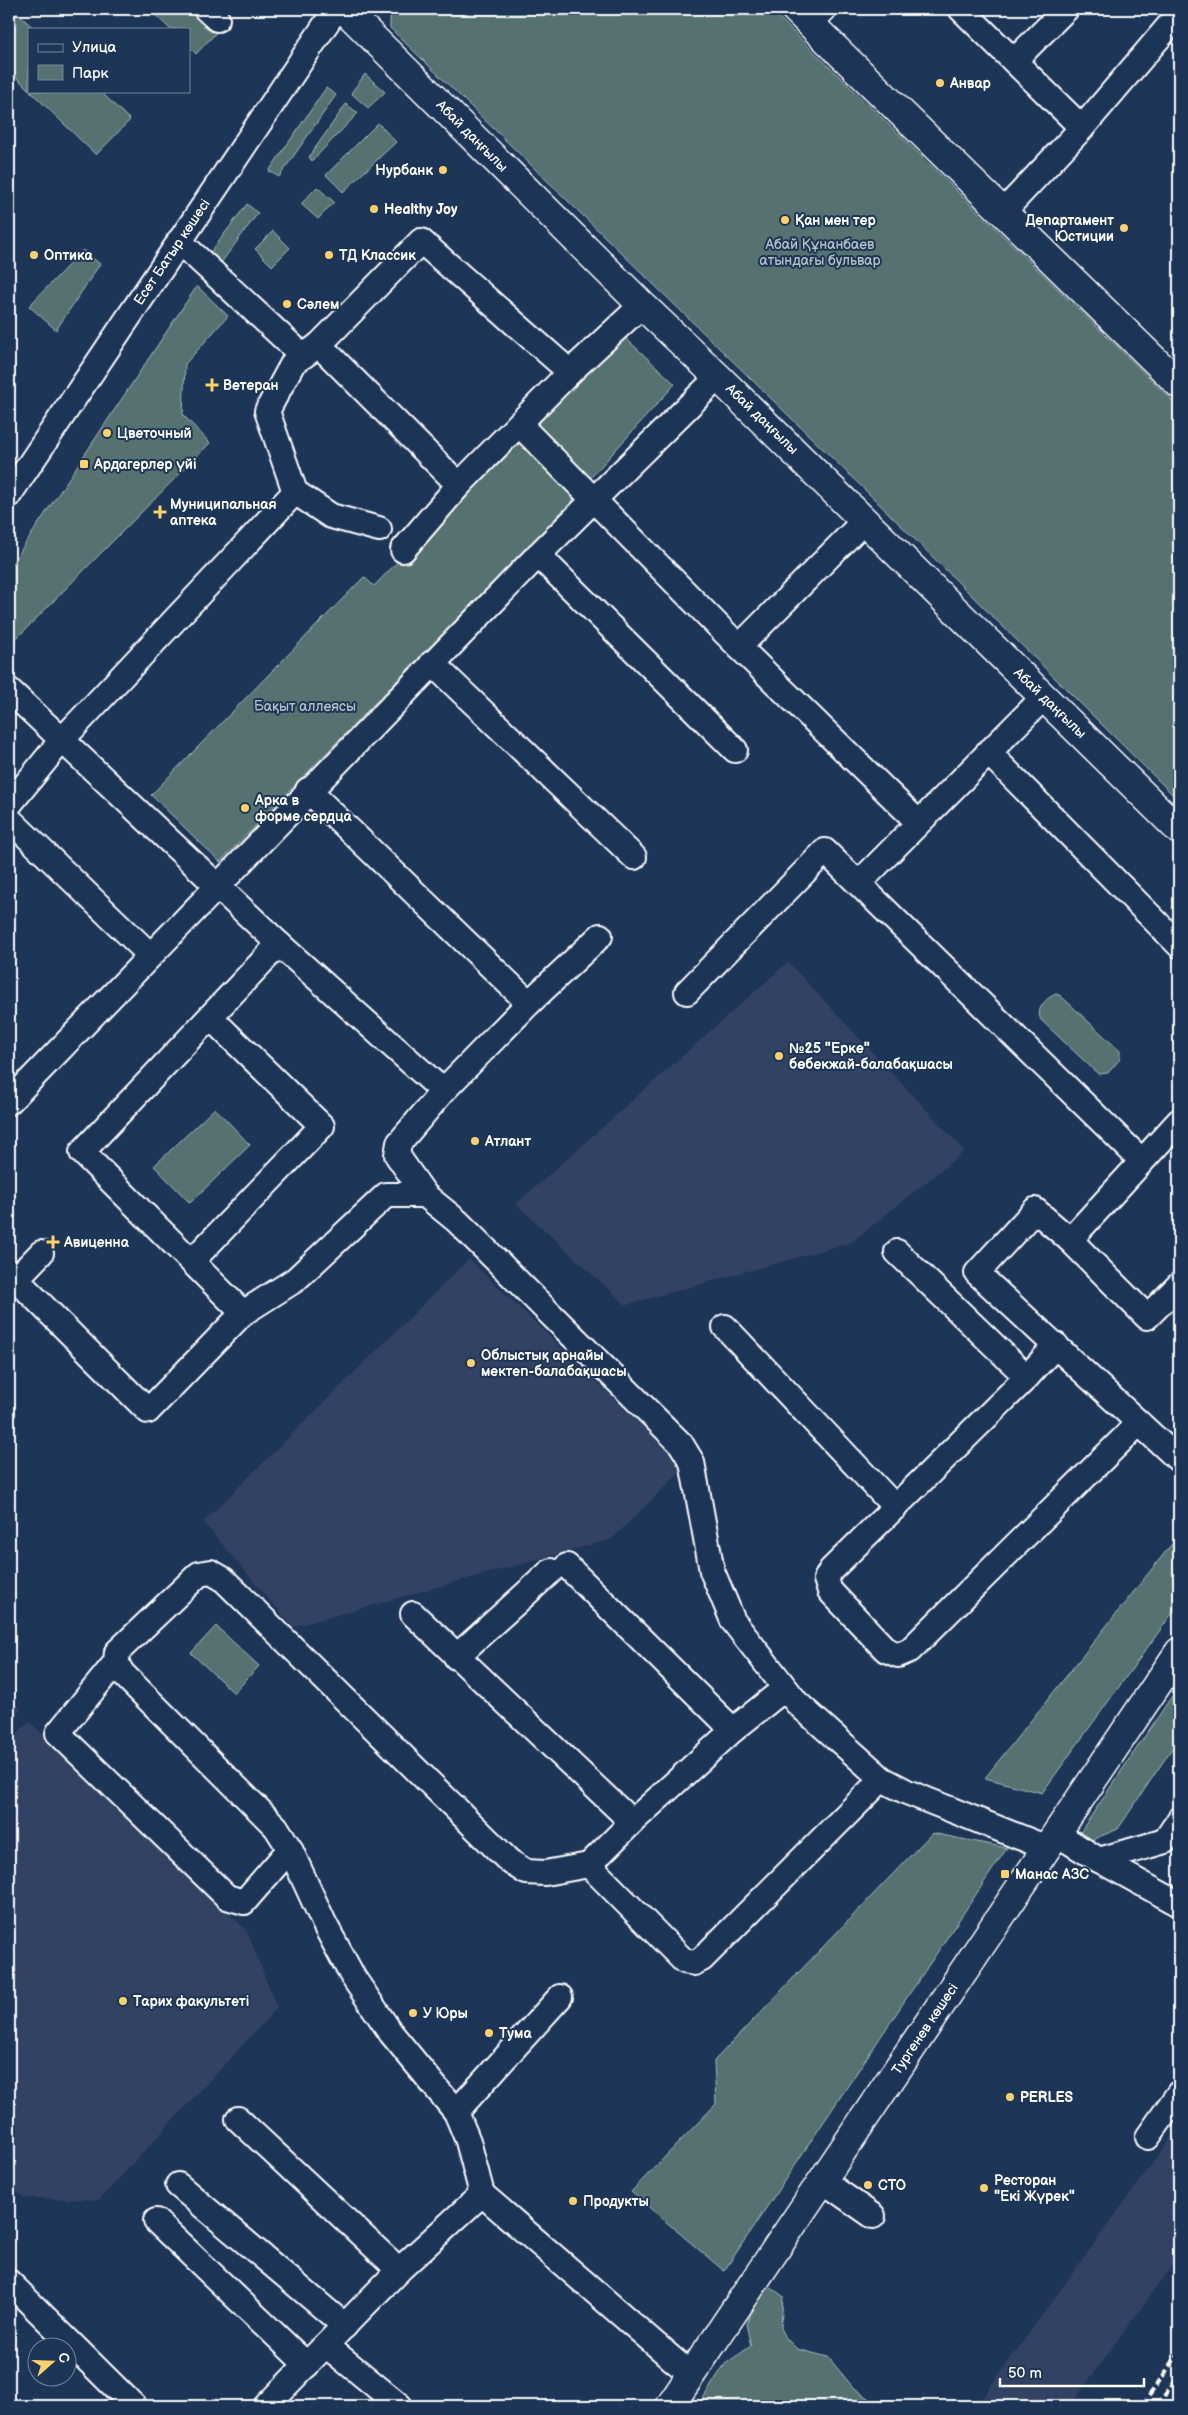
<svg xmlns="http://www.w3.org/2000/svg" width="1188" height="2415" viewBox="0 0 1188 2415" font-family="'Balsamiq Sans',sans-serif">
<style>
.built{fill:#324263}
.green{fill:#557270;stroke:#aab8b8}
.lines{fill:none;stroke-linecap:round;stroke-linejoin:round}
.minor-casing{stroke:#fff;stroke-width:28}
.major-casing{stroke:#fff;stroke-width:31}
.minor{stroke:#1d3557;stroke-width:24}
.major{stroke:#1d3557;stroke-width:28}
.rail{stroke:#fff;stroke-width:4;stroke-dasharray:8 4;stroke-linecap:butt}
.poi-dot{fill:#ffd166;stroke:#1d3557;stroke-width:2}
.labels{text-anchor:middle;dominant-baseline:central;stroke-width:4;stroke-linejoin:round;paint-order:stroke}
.poi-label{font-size:14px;font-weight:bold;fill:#fff;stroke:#1d3557;text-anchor:start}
.street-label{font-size:14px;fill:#fff;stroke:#1d3557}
.park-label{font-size:14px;fill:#b2c0bf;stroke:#1d3557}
</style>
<rect width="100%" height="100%" fill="#1d3557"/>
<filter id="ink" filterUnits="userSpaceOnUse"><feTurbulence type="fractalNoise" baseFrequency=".02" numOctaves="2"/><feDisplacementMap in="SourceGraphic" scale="10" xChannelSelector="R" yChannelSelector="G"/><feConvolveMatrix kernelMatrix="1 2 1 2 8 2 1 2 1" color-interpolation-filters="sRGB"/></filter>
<g filter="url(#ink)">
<!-- built -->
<g class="built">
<path d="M788,962l177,189 -113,91 -226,63 -110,-101z"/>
<path d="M469,1259l216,208 -73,72 -319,88 -90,-105z"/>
<path d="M9,1697l12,12 -12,13z"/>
<path d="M29,1721l218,210 30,77 -178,192 -75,-2 -15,-15v-441z"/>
<path d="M1179,2127v129l-109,150h-94z"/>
</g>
<!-- green -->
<g class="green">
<path d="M12,9l23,20h-6v61l-20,-20v-58z"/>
<path d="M149,9h70l10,10 -33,35 -7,-7v-18h-19z"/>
<path d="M390,9h380l409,398v394l-318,-315 -471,-458z"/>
<path d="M365,74l20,18 -17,16 -17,-15z"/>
<path d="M326,88l10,7 -57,82 -10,-6z"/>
<path d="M30,91h70l30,29 -34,35z"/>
<path d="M346,104l12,9 -46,48 -3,-4z"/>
<path d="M378,123l18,19 -53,50 -17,-17z"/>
<path d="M317,187l17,15 -16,17 -17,-15z"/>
<path d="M247,204l11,9 -40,54 -12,-9z"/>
<path d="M273,231l17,17 -18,18 -17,-17z"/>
<path d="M83,250l17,14 -44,66 -27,-24z"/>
<path d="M197,286l31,30 -43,48 -2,51 27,28 -201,203v-78z"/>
<path d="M618,331l57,53 -90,100 -45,-48 -7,-20z"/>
<path d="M516,440l59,58 -355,364 -69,-67 213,-218 10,9z"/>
<path d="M1056,994l5,2 59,55v8l-12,14 -10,1 -57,-54c-6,-11 5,-22 15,-26z"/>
<path d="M215,1108l35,37 -60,58 -36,-37z"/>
<path d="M1179,1535v69l-137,189 -57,-15z"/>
<path d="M216,1626l43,40 -25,27 -43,-40z"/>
<path d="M1172,1696l7,6v36l-61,91 -29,12 -10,-7z"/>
<path d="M932,1833l75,15 -283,423 -93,-79 85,-88 -2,-43z"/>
<path d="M770,2287l13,9 -2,32 5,10 11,11 31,8 24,29 28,20h-104l-10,-7 -5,7h-63l27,-42 26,-18 -5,-22 11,-22z"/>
</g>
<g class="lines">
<!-- minor casing -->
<g class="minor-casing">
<g id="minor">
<path d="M206,9l11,10"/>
<path d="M961,9l121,119 -79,84"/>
<path d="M810,23l14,-14"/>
<path d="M1014,61l52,-52"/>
<path d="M1082,128l97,-114"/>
<path d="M179,241l124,115"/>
<path d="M319,345l140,140"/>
<path d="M519,424l220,223 179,175"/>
<path d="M9,495l327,-486"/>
<path d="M379,529l-48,-13 -36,-24 -28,-81 26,-48 26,-18 102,-104 149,131"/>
<path d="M403,550l56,-65 111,-113 72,-67"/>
<path d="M538,555l197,195"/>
<path d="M739,647l126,-127"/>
<path d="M432,663l202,194"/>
<path d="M9,690l270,254 164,147"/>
<path d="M988,752l191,193"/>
<path d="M308,790l221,213"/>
<path d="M9,805l52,-64 234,-249"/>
<path d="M9,819l141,136"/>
<path d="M859,883l185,-186"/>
<path d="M600,936l-71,67 -86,88 -44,52 -2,12 28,40 32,26 224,223 11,18 20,109 21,50 64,82 85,76 25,13 140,56"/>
<path d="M687,992l138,-141 316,309"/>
<path d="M9,1102l529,-547 180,-178"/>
<path d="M1179,1121l-109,119 -35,-30 -58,63 202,187"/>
<path d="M1070,1240l77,77 32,-32"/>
<path d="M897,1252l130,125"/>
<path d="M193,1260l129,-134 -111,-108"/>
<path d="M9,1272l139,139 95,-98 52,-33 91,-85h39"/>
<path d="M16,1279l25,-26"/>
<path d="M243,1313l-161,-161 197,-208"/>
<path d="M725,1327l170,180 132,-130 29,-32"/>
<path d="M895,1507l-64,63 -5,9 4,12 56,59 12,5 12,-5 229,-227"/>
<path d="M567,1566l166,164"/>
<path d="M413,1614l219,208 101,-92 51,-41"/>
<path d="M456,1657l95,-86"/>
<path d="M116,1662l-58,71 169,164 17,5 46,-53"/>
<path d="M632,1822l-43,43 95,96 10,2 8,-4 180,-180"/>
<path d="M1057,1834l42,26 66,-19 14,-21"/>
<path d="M1099,1860l80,44"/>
<path d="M456,2112l104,-115"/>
<path d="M238,2119l161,151"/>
<path d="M1148,2137l31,-44"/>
<path d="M823,2181l50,35"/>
<path d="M178,2185l167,141"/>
<path d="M482,2194l-14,-53 -12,-29 -65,-79 -38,-56 -28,-52 -35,-76 -14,-22 -154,-154 -6,-11 1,-10 82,-78 12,-2 12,7 286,282 17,11 19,1 44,-8"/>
<path d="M156,2221l151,144"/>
<path d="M9,2282l125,124"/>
<path d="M327,2346l73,60"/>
<path d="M266,2406l133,-136 83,-76 209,181"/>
</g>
</g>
<!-- major casing -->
<g class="major-casing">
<g id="major">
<path d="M344,9l298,296 76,72 461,453"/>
<path d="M795,9l384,375"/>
<path d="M670,2406l509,-754"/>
</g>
</g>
<!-- minor -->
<use href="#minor" class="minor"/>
<!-- major -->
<use href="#major" class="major"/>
<!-- rail -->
<g class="rail">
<path d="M1142,2406l37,-53"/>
<path d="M1157,2406l22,-31"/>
</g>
</g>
</g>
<!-- markers -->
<g class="poi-dot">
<circle cx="940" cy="83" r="5"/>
<circle cx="443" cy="170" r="5"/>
<circle cx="374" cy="209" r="5"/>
<circle cx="785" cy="220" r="5"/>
<circle cx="1124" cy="228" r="5"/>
<circle cx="34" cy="255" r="5"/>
<circle cx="329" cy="255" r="5"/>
<circle cx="287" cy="304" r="5"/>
<path d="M209.5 377.5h5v5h5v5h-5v5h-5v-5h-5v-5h5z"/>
<circle cx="107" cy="433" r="5"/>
<rect x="79" y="459" width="10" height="10" rx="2.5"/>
<path d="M157.5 504.5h5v5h5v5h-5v5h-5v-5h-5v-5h5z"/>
<circle cx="245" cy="808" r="5"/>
<circle cx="779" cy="1056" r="5"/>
<circle cx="475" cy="1141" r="5"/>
<path d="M50.5 1234.5h5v5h5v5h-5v5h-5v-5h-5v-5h5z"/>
<circle cx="471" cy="1363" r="5"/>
<rect x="1000" y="1869" width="10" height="10" rx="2.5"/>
<circle cx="123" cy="2001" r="5"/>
<circle cx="413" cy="2013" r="5"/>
<circle cx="489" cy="2033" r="5"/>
<circle cx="1010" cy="2097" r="5"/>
<circle cx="868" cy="2185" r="5"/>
<circle cx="984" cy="2188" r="5"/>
<circle cx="573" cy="2201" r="5"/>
</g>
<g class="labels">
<!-- poi labels -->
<g class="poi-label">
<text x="950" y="83">Анвар</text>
<text x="433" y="170" text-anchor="end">Нурбанк</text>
<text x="384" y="209">Healthy Joy</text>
<text x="795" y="220">Қан мен тер</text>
<text x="1114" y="220" text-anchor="end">Департамент<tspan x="1114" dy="16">Юстиции</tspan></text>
<text x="44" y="255">Оптика</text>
<text x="339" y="255">ТД Классик</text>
<text x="297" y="304">Сәлем</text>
<text x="223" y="385">Ветеран</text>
<text x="117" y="433">Цветочный</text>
<text x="94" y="464">Ардагерлер үйі</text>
<text x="170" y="504">Муниципальная<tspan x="170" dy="16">аптека</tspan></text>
<text x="255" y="800">Арка в<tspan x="255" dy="16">форме сердца</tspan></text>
<text x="789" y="1048">№25 "Ерке"<tspan x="789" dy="16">бөбекжай-балабақшасы</tspan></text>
<text x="485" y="1141">Атлант</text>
<text x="64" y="1242">Авиценна</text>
<text x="481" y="1355">Облыстық арнайы<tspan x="481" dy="16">мектеп-балабақшасы</tspan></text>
<text x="1015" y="1874">Манас АЗС</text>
<text x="133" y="2001">Тарих факультеті</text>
<text x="423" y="2013">У Юры</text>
<text x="499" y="2033">Тума</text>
<text x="1020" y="2097">PERLES</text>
<text x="994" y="2180">Ресторан<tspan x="994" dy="16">"Екi Жүрек"</tspan></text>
<text x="878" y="2185">СТО</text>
<text x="583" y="2201">Продукты</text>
</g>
<!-- street labels -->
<g class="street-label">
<text transform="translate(472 136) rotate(45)">Абай даңғылы</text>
<text transform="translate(172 252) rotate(-56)">Есет Батыр көшесі</text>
<text transform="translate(762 419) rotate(44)">Абай даңғылы</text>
<text transform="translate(1050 703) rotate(44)">Абай даңғылы</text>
<text transform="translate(925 2029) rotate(-56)">Тургенев көшесі</text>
</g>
<!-- park labels -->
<g class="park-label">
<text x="820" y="244">Абай Құнанбаев<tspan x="820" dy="16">атындағы бульвар</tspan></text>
<text x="305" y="706">Бақыт аллеясы</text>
</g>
</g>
<!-- margin -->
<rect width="1188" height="2415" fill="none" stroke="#1d3557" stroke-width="30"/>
<rect x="15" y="15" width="1158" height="2385" fill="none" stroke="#fff" stroke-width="2" filter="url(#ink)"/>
<!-- legend -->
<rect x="28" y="28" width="162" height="65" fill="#1d3557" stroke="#77869a"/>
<rect x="38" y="44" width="25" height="8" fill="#1d3557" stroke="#77869a"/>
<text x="72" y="52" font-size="15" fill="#ffffff">Улица</text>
<rect x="38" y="65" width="25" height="15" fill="#557270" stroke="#77869a"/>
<text x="72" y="78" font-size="15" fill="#ffffff">Парк</text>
<!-- north arrow -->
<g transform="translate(52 2362) rotate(70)"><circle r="24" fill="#1d3557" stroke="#77869a"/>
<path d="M0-4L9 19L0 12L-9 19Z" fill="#ffd166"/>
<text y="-8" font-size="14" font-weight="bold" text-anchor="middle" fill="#ffffff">С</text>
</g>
<!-- scale -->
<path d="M1000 2378v8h144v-8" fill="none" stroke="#ffffff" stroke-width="2.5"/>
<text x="1008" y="2378" font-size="15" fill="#ffffff" stroke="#1d3557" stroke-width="4" paint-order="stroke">50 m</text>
</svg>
